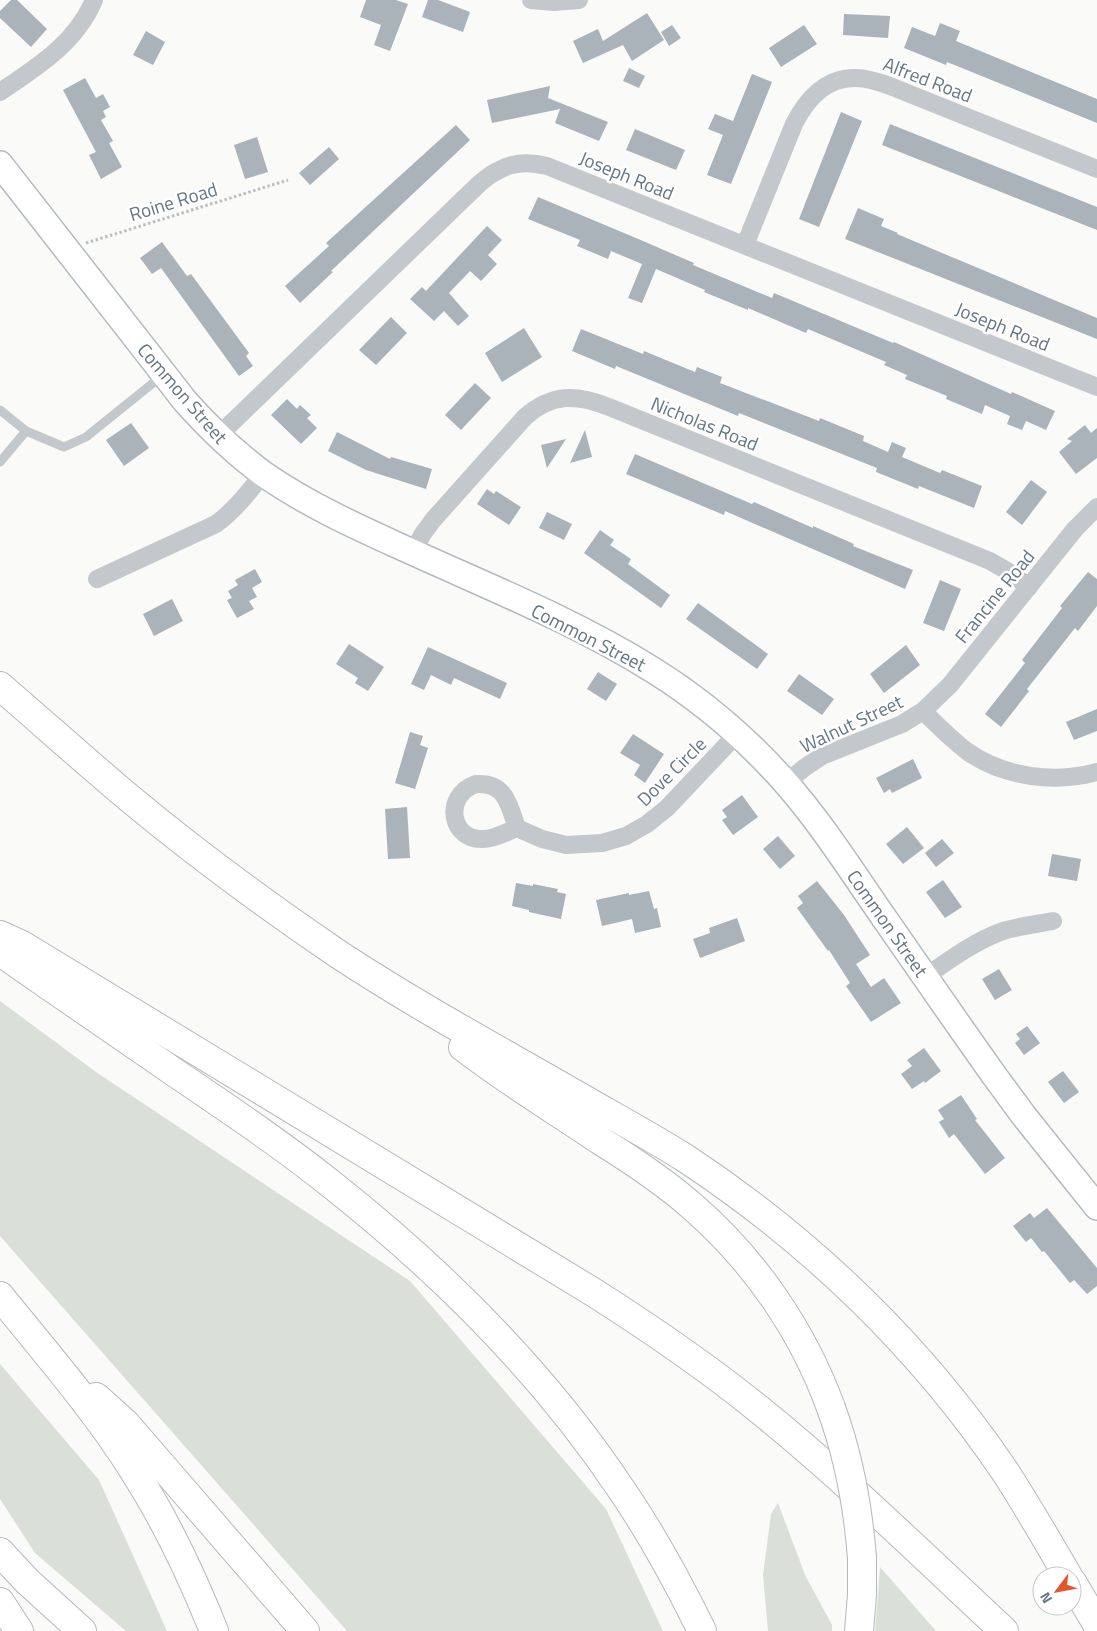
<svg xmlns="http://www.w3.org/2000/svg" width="1097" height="1631" viewBox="0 0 1097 1631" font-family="'Titillium Web',sans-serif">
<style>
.green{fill:#dadfd7}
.building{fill:#aab3b9}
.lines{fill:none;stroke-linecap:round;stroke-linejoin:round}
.secondary-casing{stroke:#b3babf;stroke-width:28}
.highway-casing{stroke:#b4b9bd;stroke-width:30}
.path{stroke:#bbbfc2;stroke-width:3;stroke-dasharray:2.5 2.5;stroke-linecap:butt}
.lane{stroke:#c3c8cc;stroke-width:9}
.street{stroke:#c3c8cc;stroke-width:18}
.secondary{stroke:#fff;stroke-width:25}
.highway{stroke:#fff;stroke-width:28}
.highway-bridge-casing{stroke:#b4b9bd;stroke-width:30;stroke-linecap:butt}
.highway-bridge{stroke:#fff;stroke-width:28}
.labels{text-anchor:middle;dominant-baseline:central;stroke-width:5;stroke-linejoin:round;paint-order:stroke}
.street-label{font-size:19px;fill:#657683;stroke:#fff}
</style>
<rect width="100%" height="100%" fill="#fafaf8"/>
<!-- green -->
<g class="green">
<path d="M0,1001l96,71 314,209 196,228 57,122h-316l-347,-395z"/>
<path d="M0,1364l99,116 68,151h-41l-91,-78 -35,-54z"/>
<path d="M778,1503l27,72 27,50v6h-64l-5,-56 8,-61z"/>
<path d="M880,1567l56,64h-61z"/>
</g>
<!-- building -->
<g class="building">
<path d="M11,0h6l30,29 -16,18 -31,-29v-7z"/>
<path d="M366,0h30l12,4 -18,47 -16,-6 7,-20 -21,-8z"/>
<path d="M428,0h10l32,12 -7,20 -41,-15z"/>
<path d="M647,13l17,27 -32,21 -9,-16 -40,18 -10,-22 25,-12 5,12z"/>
<path d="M844,14l46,2 -2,22 -45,-3z"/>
<path d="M940,23l20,8 -4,10 141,58v24l-150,-61 -1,3 -42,-17 8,-21 23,9z"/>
<path d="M672,25l9,13 -12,8 -8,-14z"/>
<path d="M804,25l13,19 -36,23 -12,-19z"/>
<path d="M146,31l19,11 -12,23 -20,-10z"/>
<path d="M629,68l16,8 -6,12 -16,-7z"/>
<path d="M752,74l20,8 -41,102 -24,-9 16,-40 -15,-6 7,-15 18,7z"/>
<path d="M85,78l11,20 7,-4 7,13 -7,4 3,6 -5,3 12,21 -4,2 13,24 -21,12 -12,-24 7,-3 -33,-62z"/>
<path d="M550,86l-2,12 60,24 -9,19 -44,-18 5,-14 -68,14 -5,-23z"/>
<path d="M841,112l21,9 -43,106 -20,-8z"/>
<path d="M890,124l207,83v23l-215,-85z"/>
<path d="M456,125l14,15 -139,131 2,1 -33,31 -15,-17 44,-40 -3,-3z"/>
<path d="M635,129l50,21 -9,20 -50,-20z"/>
<path d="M257,137l11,35 -23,7 -11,-34z"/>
<path d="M329,147l10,12 -29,26 -11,-12z"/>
<path d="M538,197l98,41 58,25 -1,2 79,33 2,-5 119,50 1,-1 117,52 1,-2 43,19 -9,19 -20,-9 -4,9 -15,-6 3,-8 -25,-11 -3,9 -36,-15 1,-3 -42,-17 2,-4 -23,-10 2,-3 -78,-33 -2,4 -58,-25v2l-44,-18 1,-2 -49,-21 -14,34 -14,-5 14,-34 -31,-13 -3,8 -31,-13 3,-6 -52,-21z"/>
<path d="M858,208l26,11 -3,7 17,7 -1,1 200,84v21l-252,-100z"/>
<path d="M487,226l15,14 -14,15 9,9 -16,17 -11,-10 -21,22 20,23 -11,10 -14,-15 -10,10 -24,-22 12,-12 4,4z"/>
<path d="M162,242l25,34 4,-2 58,79 -3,3 7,10 -14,10 -78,-108 -9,6 -12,-16z"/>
<path d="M391,317l16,16 -31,32 -17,-15z"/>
<path d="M524,328l18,29 -40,25 -17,-29z"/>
<path d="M581,329l62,25 1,-3 51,21 2,-5 25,10 -2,6 99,38 1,-3 44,18 -1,5 25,11 4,-10 14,6 -4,9 38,16 2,-3 40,16 -8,22 -55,-22 -1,3 -42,-17 1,-4 -138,-55 -1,3 -122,-50 -1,3 -43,-18z"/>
<path d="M475,383l16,15 -30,32 -16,-15z"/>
<path d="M287,399l10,10 3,-4 11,10 -4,3 10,10 -16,16 -30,-29z"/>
<path d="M131,423l18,25 -25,18 -18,-26z"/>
<path d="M1085,425l6,8 6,-5v30l-21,16 -17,-22 13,-11 -5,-2z"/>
<path d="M585,430l7,27 -22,6z"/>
<path d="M337,432l53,27 1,-2 41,12 -6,20 -60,-19 -38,-19z"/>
<path d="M566,439l-19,29 -6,-23z"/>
<path d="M635,454l117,50 2,-2 59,26v-2l41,18 -1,2 60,24 -8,19 -180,-78 -1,4 -98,-41z"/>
<path d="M1031,480l16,12 -25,33 -16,-13z"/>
<path d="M487,489l7,5 2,-3 25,16 -12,18 -32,-21z"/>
<path d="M547,512l25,12 -8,16 -25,-12z"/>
<path d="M600,530l14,10 -4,5 21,14 -3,5 42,31 -9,13 -77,-55z"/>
<path d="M255,569l7,13 -10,6 5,9 -8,4 5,8 -17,9 -10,-18 5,-2 -4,-7 10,-6 -3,-5z"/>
<path d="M1088,572l9,7v27l-19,25 -3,-3 -48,61 2,2 -28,36 -16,-13 40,-51 -3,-3 40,-52 -2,-2z"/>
<path d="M940,580l21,9 -17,42 -21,-8z"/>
<path d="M172,599l11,22 -29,15 -11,-22z"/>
<path d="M698,603l70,51 -11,15 -71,-50z"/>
<path d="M349,644l35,23 -16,24 -13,-8 3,-5 -22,-14z"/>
<path d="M906,645l14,20 -36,28 -14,-19z"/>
<path d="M428,647l79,36 -7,16 -46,-21 -3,7 -20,-10 -7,15 -13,-6z"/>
<path d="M598,672l19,12 -11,17 -19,-12z"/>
<path d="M799,674l35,25 -12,16 -35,-24z"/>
<path d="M1097,709v22l-23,9 -8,-18z"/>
<path d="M410,732l13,4 -3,9 8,3 -13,41 -20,-6z"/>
<path d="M633,734l31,20 -19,29 -11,-8 6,-10 -20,-12z"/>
<path d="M913,759l9,19 -30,15 -2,-4 -6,4 -8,-15z"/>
<path d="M742,795l16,22 -25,18 -11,-15 5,-3 -5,-7z"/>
<path d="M407,807l3,51 -22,1 -3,-50z"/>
<path d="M907,827l17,21 -21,16 -17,-20z"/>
<path d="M778,836l17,20 -15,13 -17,-20z"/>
<path d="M942,839l12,14 -18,14 -11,-14z"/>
<path d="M1052,854l29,5 -4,22 -29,-5z"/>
<path d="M943,880l19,27 -17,11 -19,-26z"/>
<path d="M817,881l27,34 26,40 -14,9 15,23 13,-9 17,25 -30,19 -25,-36 4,-3 -21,-33 -1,1 -31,-43 6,-5 -5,-7z"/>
<path d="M516,883l17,3v-2l25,5 -1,3 9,2 -5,25 -32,-7v-2l-17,-4z"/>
<path d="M649,891l5,18 3,-1 4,19 -26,6 -3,-14 -30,7 -6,-26 33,-7v2z"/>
<path d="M737,918l8,23 -45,17 -7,-19 17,-6 -1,-5z"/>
<path d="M999,969l13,21 -17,10 -13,-21z"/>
<path d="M1027,1026l13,17 -16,12 -9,-12 5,-4 -4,-5z"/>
<path d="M924,1048l17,23 -16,12 -1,-2 -12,8 -11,-15 11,-8 -5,-6z"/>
<path d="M1063,1071l16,21 -15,11 -16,-21z"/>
<path d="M961,1095l16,24 -2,1 30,38 -20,16 -31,-40 -5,4 -10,-16 5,-3 -6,-9z"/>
<path d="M1047,1208l50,60v18l-10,8 -13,-14 -4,3 -26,-32 -2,1 -11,-14 -5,4 -13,-16 17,-13 4,5z"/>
</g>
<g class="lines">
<!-- secondary casing -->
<g class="secondary-casing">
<path id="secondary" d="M0,164l185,237c24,27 51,53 80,74 42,29 88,50 134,71 85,39 174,74 254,124 48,30 94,69 132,112 38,43 69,93 102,140 36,52 72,104 109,156l28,38 73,91"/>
</g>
<!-- highway casing -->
<g class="highway-casing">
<g id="highway">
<path d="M0,686c43,37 85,75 128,111 67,56 138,108 210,157 82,54 170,101 256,151 30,17 61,34 91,53 126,83 237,190 321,315 22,34 42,69 62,103"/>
<path d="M0,935l22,10 571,347c55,35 108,71 158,111 89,71 170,151 253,228"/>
<path d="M2,953c57,40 114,79 172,119 53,36 107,72 157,112 110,87 212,188 290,305 31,45 57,93 81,142"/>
<path d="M463,1047c44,34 92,63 138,94 32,20 64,41 92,66 62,54 110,124 138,201"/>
<path d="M0,1296c46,57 95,113 134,175 32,50 58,105 80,160"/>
<path d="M96,1397l30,27 179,207"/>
<path d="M0,1552l27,29 55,50"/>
<path d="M1072,1582l25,42"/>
<path d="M0,1602l19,29"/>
<path d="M859,1631l3,-36v-37"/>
</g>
</g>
<!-- path -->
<path class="path" d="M86,243l202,-63"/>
<!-- lane -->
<g class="lane">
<path d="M0,410l26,21 -26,31"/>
<path d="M26,431l38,16 22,-10 77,-62"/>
</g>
<!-- street -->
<g class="street">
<path d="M531,0l23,2 25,-2"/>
<path d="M0,92c37,-25 76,-49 94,-92"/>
<path d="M745,245l49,-121c12,-24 32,-47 62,-46 11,0 23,4 34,8l207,83"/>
<path d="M218,436l262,-253c21,-18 40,-24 67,-17l550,221"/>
<path d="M413,553l9,-18 11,-15 92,-103c27,-24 52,-23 84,-10l381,154 19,11 20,15"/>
<path d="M97,579l119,-55c19,-14 33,-31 47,-51"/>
<path d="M923,711c15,15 29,29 45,41 36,25 87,32 129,20"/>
<path d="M786,783l18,-15 18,-12 80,-32 21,-13 27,-26 125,-156 22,-22"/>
<path d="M476,784c30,-2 33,21 41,44 -11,4 -22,11 -34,11 -32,2 -41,-43 -7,-55z"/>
<path d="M517,828l25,11 24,6 36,-2 24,-7 21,-12 20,-16 70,-74"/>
<path d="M925,977c24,-17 50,-36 78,-46 17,-5 34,-7 50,-10"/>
</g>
<!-- secondary -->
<use href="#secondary" class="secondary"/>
<!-- highway -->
<use href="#highway" class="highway"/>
<!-- highway-bridge casing -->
<g class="highway-bridge-casing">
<path id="highway-bridge" d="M831,1408c18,49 27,99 31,150"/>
</g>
<!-- highway-bridge -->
<use href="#highway-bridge" class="highway-bridge"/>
</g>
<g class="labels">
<!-- street labels -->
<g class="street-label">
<text transform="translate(928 79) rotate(21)">Alfred Road</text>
<text transform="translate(627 175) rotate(22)">Joseph Road</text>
<text transform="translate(173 201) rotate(-17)">Roine Road</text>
<text transform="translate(1003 326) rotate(22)">Joseph Road</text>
<text transform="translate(183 393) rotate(49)">Common Street</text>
<text transform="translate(705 423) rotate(22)">Nicholas Road</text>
<text transform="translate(994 596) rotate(-51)">Francine Road</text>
<text transform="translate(589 637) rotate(27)">Common Street</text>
<text transform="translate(851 723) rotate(-25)">Walnut Street</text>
<text transform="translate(671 771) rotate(-45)">Dove Circle</text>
<text transform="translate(888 923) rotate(55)">Common Street</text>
</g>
</g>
<!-- north arrow -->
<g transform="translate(1057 1591) rotate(238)"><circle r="24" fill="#ffffff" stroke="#c1c8cd"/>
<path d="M0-4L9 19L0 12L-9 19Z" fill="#e4572e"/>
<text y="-8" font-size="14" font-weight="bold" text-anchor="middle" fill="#657683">N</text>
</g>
</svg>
